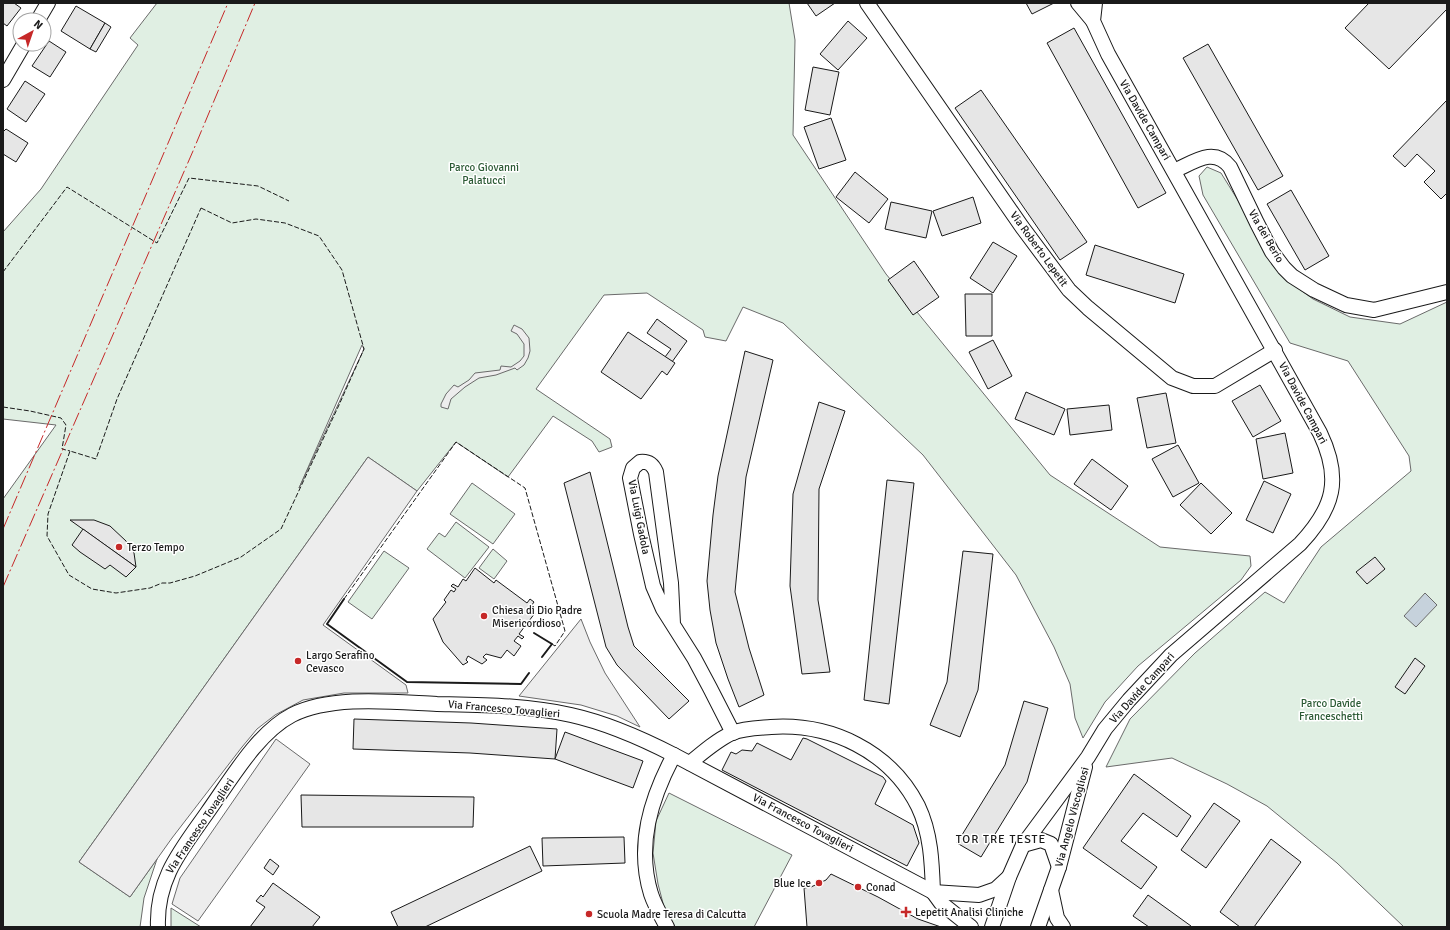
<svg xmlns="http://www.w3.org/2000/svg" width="1450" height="930" viewBox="0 0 1450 930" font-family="Signika,sans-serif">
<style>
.green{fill:#e0efe3;stroke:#6a6a6a;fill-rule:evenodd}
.parking{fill:#ededed;stroke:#6a6a6a}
.water{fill:#c6d2dc;stroke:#6a6a6a}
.building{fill:#e6e6e6;stroke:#1a1a1a}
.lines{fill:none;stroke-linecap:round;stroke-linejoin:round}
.minor-casing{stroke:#1a1a1a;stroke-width:16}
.minor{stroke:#fff;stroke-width:14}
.fence{stroke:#1a1a1a;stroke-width:1;stroke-dasharray:5 2;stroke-linecap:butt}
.wall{stroke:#1a1a1a;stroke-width:2}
.power{stroke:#c62828;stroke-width:1;stroke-dasharray:14 3 2 3;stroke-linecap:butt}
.poi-dot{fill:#c62828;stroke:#fff;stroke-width:1.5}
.labels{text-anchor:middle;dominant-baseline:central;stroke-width:3;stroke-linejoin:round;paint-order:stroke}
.street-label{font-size:11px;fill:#1a1a1a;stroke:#fff}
.park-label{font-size:11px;fill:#2b5a34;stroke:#fff}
.poi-label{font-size:11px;fill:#1a1a1a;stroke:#fff;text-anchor:start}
.neighbourhood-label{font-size:12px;letter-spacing:1px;fill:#1a1a1a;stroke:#fff}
</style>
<rect width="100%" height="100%" fill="#fff"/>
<!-- green -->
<g class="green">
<path d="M157,3h632l6,37 -2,95 93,139 164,201 110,72 90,9 1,10 -10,14 -103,86 -33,36 -22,36 -8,-20 -5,-34 -16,-37 -38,-72 -93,-120 -140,-132 -40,-16 -17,34 -21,-4 -2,-7 -56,-37 -43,2 -68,94 74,50 2,8 -13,5 -7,-11 -39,-25 -45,61 -52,-35 -39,49 -49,-34 -289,405 51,35 27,-38 -13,39 -4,29h-137v-428l53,-74 -53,-6v-187l38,-43 97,-144 -8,-7zM362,345l2,4 -65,139z"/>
<path d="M1207,167l14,6 67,108 25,18 37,18 50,7 47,-22v625h-43l-67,-64 -70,-57 -40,-22 -55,-26 -66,9 24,-48 65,-66 70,-61 19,11 37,-56 90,-76 -2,-15 -61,-95 -58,-18 -87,-148 -4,-19z"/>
<path d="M472,483l43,31 -22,30 -43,-30z"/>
<path d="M456,522l33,25 -24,31 -38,-29 12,-16 6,4z"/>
<path d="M493,549l14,12 -13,18 -15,-11z"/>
<path d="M384,551l25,17 -37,51 -24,-17z"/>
<path d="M669,793l123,62 -38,72h-79l-11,-20 -6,-23 -5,-31 3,-32z"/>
<path d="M171,908l30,19h-30z"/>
</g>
<!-- parking -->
<g class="parking">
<path d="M514,325l8,4 7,9 1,13 -2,7 -4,7 -7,5 -2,-2 -19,7 -17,3 -14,9 -14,12 -3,10 -7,-2v-3l5,-10 8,-9 4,2 11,-7 6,-7 25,-3 1,-4 10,1 9,-6 4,-5v-12l-7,-10 -6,-3z"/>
<path d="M368,457l49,34 -94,134 83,60 2,8h-64l-41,7 -28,15 -18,14 -15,18 -70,91 -42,59 -51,-35z"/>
<path d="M581,619l9,23 15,31 35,54 -23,-11 -36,-11 -62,-9z"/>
<path d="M276,739l34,25 -112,157 -26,-17 8,-26z"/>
</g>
<!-- water -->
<path class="water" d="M1425,593l12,12 -21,22 -12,-11z"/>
<!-- building -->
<g class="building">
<path d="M3,3h11l7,5 -14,18 -4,-3z"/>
<path d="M807,3h28l-19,13z"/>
<path d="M1026,3h28l-22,11z"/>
<path d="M1369,3h78v6l-58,60 -44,-41z"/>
<path d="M76,6l29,17 -15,26 -29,-18z"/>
<path d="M848,21l19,17 -29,32 -18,-16z"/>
<path d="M105,23l6,4 -15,25 -6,-3z"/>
<path d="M1074,28l92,165 -28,15 -91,-165z"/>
<path d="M49,41l17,11 -16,25 -18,-11z"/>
<path d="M1208,44l75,132 -25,14 -75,-132z"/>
<path d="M813,67l26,5 -9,43 -25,-5z"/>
<path d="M25,81l20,13 -19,28 -19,-13z"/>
<path d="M981,90l106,152 -27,18 -105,-152z"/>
<path d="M1447,100v93l-6,6 -17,-17 11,-11 -18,-17 -12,13 -12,-11z"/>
<path d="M831,118l15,42 -27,9 -15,-42z"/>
<path d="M6,129l22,14 -12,19 -13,-8v-22z"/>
<path d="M855,172l33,27 -19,24 -33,-26z"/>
<path d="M1291,190l38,66 -24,14 -38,-66z"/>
<path d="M973,197l8,26 -39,13 -9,-25z"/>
<path d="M891,202l41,9 -6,27 -41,-9z"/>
<path d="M993,242l24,14 -24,37 -23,-15z"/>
<path d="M1095,245l89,29 -9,29 -89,-28z"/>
<path d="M914,261l25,36 -26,18 -25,-35z"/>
<path d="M965,294h27v42h-26z"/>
<path d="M657,319l30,22 -15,21 -7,-5 6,-8 -24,-16z"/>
<path d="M628,332l47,31 -8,12 -5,-4 -21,28 -40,-27z"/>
<path d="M993,340l19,36 -24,13 -19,-37z"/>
<path d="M745,351l28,9 -27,117 -11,115 14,56 15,47 -25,12 -11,-28 -12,-36 -6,-33 -3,-29 6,-66 5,-39z"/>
<path d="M1260,385l21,36 -28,16 -21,-36z"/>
<path d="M1026,392l39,17 -11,26 -39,-16z"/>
<path d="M1166,393l10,50 -29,5 -10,-50z"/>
<path d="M819,402l26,9 -26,78 -1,111 12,72 -28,2 -12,-88 3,-92z"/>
<path d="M1109,405l3,25 -42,5 -3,-26z"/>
<path d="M1285,433l8,40 -30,6 -7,-40z"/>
<path d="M1178,445l21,38 -26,14 -21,-38z"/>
<path d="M1092,459l36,27 -17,24 -37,-26z"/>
<path d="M590,472l38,155 6,19 55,55 -20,18 -52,-54 -11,-18 -42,-164z"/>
<path d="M887,480l27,3 -25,221 -25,-4z"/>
<path d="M1264,481l27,13 -18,39 -27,-13z"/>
<path d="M1201,483l31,30 -21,21 -31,-29z"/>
<path d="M70,520h24l16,6 16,15 8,12 2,14z"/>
<path d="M83,529l53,38 -10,10 -16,-12 -5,4 -25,-17 -8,-7z"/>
<path d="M963,551l30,3 -15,136 -18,47 -30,-12 17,-43z"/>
<path d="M1375,557l10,12 -18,15 -11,-12z"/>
<path d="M475,568l19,15 2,-3 31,23 3,-4 4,3 -5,7 6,4 -16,21 5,3 -2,2 -4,-3 -4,5 7,5 -7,10 -7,-6 -6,8 -15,-4 -3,3 4,3 -5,4 -14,-8 -2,4 2,2 -5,3 -20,-23 -10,-23 13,-17 -2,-2 7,-10 3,2 2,-3 -5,-3 2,-2 5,3 5,-8 3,2z"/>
<path d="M1415,658l10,8 -20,28 -10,-7z"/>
<path d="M1024,701l24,7 -21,74 -46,75 -24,-14 48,-78z"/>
<path d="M354,719l117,4 86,6 -2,30 -85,-6 -117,-4z"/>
<path d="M565,732l78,29 -10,27 -78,-29z"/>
<path d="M803,738l4,1 76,38 3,4 -11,23 38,21 6,18 -12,23 -185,-96 9,-18 5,2 6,-4 10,1 5,-8 34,17z"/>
<path d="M1134,774l57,42 -14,21 -34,-24 -22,28 36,26 -16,22 -58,-41z"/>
<path d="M301,795l173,2 -1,30h-171z"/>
<path d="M1214,803l26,18 -34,47 -25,-18z"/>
<path d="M624,837l1,26 -82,3 -1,-28z"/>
<path d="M1271,839l30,23 -47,65h-14l-20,-15z"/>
<path d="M530,846l12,25 -117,56h-27l-7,-15z"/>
<path d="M270,859l9,7 -6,9 -9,-7z"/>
<path d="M831,874l47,23 40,22 23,8h-134l-3,-39 7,-1 15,-7z"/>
<path d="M273,883l47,34 -8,10h-62l15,-20 -9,-6 5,-6 2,2z"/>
<path d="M1148,895l43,31 -1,1h-41l-16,-11z"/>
</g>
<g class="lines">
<!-- minor casing -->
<g class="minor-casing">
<g id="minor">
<path d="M867,3l155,224 47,63 19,18 84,70 21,8h22l60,-36"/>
<path d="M1078,3l15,18"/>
<path d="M38,20l10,-17"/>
<path d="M3,80l21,-36"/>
<path d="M1174,171c20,-9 40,-25 56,-4l27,56 15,29 12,16 8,8 22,14 32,15 28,5 73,-18"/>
<path d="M673,624l-2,-41 -15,-111c-3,-7 -7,-11 -16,-10l-7,6 -3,10 11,56 12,52 10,23 31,49 16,30 23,45"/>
<path d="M690,763c13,-11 27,-23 42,-30 12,-5 27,-5 39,-6 60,-4 119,24 147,79 13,27 14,57 15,86"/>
<path d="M1023,845l18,-5 10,4 8,23"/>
<path d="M1051,890l6,28 6,9"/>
<path d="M933,892l8,11 30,24"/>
<path d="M158,927c-2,-48 23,-77 49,-114 23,-32 50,-80 85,-98 40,-20 101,-13 145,-11 45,1 90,1 134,11 36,8 70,23 103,40l259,137 46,3 17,-6 13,-12"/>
<path d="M667,927c-6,-11 -12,-21 -16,-33 -15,-49 0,-96 23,-139"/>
<path d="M992,927l17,-50 14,-32 65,-88 17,-28 24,-29 42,-45 129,-111c34,-36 42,-65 20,-111l-212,-379 -15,-33 2,-18"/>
<path d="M1038,927l21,-60 26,-100"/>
</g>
</g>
<!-- minor -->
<use href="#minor" class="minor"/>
<!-- fence -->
<g class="fence">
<path d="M201,208l31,15 24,-4 29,4 34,13 23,34 22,79 -25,56 -58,124 -40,28 -46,19 -25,7h-8l-12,5 -34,5 -24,-4 -23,-14 -22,-39 1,-22 22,-63 26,8 21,-60z"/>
<path d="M3,272l64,-85 90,56 32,-65 69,8 31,15"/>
<path d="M3,407l27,4 31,7 5,7 -4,24 8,2"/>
<path d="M344,599l112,-157 69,46 40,143 -10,15 -3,-2"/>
</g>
<!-- wall -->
<g class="wall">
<path d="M344,599l-17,25 80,58 114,2 8,-11"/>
<path d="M534,633l18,11 -10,13"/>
</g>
<!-- power -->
<g class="power">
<path d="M3,529l225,-526"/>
<path d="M3,587l190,-436 62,-148"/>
</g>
</g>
<!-- markers -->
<g class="poi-dot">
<circle cx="119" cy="547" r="4"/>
<circle cx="484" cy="616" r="4"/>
<circle cx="298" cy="661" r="4"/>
<circle cx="819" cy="883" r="4"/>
<circle cx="858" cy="887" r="4"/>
<path d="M904 906h4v4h4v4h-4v4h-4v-4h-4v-4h4z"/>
<circle cx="589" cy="914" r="4"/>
</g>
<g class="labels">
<!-- street labels -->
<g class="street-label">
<text transform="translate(1145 120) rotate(60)">Via Davide Campari</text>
<text transform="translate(1266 236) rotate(60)">Via dei Berio</text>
<text transform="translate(1039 249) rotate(54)">Via Roberto Lepetit</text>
<text transform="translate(1303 403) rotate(62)">Via Davide Campari</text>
<text transform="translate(639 517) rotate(79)">Via Luigi Gadola</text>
<text transform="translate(1142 688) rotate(-48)">Via Davide Campari</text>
<text transform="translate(504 709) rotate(5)">Via Francesco Tovaglieri</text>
<text transform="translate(1072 817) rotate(-75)">Via Angelo Viscogliosi</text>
<text transform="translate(803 823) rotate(28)">Via Francesco Tovaglieri</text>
<text transform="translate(200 826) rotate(-56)">Via Francesco Tovaglieri</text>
</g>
<!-- park labels -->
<g class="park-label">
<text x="484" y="167">Parco Giovanni<tspan x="484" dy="13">Palatucci</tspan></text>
<text x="1331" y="703">Parco Davide<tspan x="1331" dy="13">Franceschetti</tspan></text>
</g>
<!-- poi labels -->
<g class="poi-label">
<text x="127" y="547">Terzo Tempo</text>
<text x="492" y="610">Chiesa di Dio Padre<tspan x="492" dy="13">Misericordioso</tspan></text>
<text x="306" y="655">Largo Serafino<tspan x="306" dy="13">Cevasco</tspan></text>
<text x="811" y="883" text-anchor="end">Blue Ice</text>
<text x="866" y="887">Conad</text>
<text x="915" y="912">Lepetit Analisi Cliniche</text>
<text x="597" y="914">Scuola Madre Teresa di Calcutta</text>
</g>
<!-- neighbourhood labels -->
<g class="neighbourhood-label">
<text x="1001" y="839">TOR TRE TESTE</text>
</g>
</g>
<!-- border -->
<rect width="1450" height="930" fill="none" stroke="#1a1a1a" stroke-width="8"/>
<!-- north arrow -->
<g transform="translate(32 32) rotate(40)"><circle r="19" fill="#ffffff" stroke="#a3a3a3"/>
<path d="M0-3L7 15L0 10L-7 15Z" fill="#c62828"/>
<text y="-6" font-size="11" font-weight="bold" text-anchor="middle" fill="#1a1a1a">N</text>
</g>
</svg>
